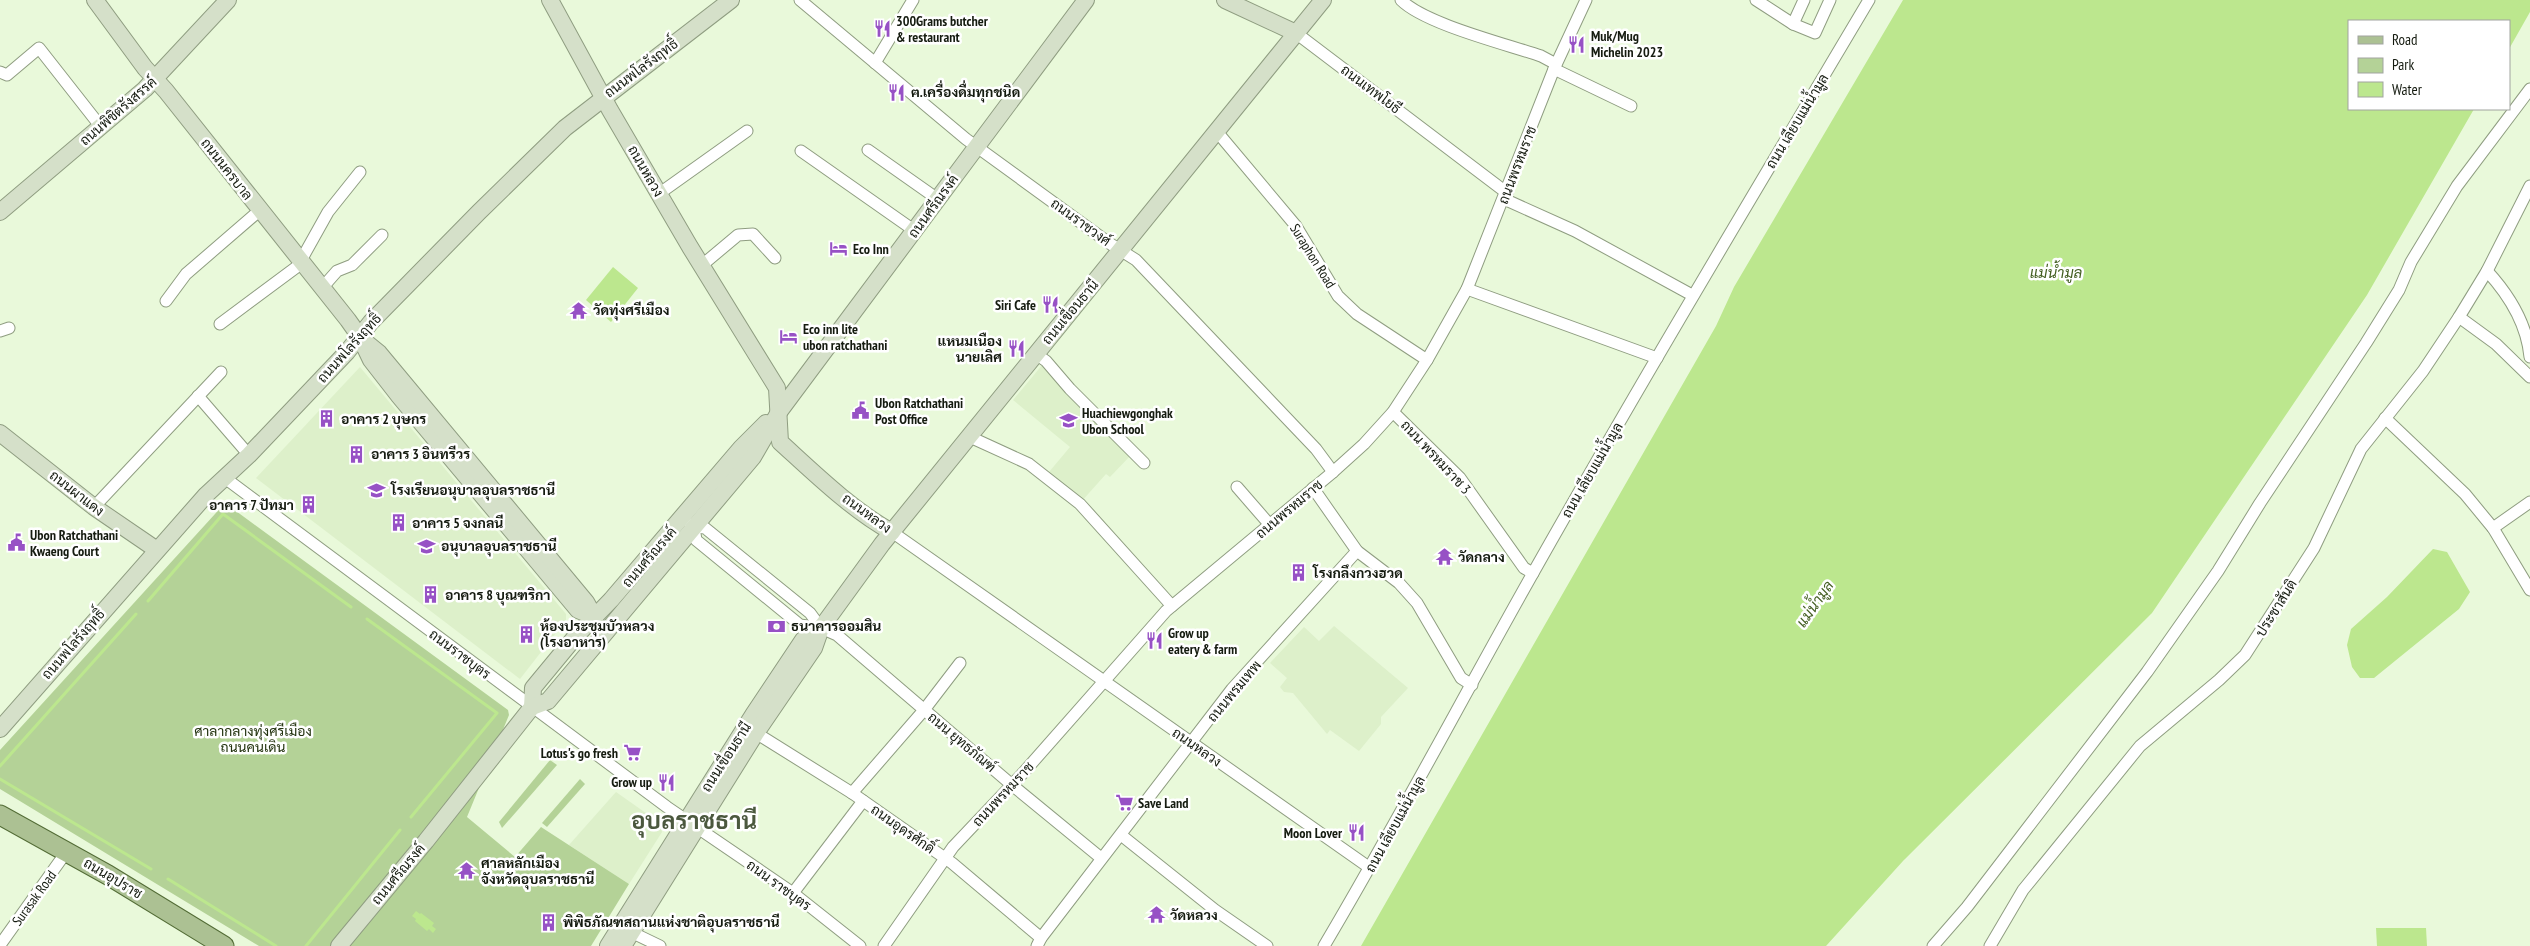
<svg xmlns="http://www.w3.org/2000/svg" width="2530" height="946" font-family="'PT Sans Narrow',Sarabun,sans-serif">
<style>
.built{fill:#ddf0ca}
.green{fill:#b4d297}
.water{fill:#bce78e}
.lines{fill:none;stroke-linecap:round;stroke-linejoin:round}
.stream{stroke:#bce78e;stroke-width:3}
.street-casing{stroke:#8f9d81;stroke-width:13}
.secondary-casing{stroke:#8f9d81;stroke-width:18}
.primary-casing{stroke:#536c36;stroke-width:21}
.street{stroke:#fff;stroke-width:11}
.secondary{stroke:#d5e0c9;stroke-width:16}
.primary{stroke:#acc193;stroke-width:19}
.labels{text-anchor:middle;stroke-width:5;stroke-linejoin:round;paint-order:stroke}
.poi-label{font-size:14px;font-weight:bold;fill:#151b10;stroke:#fff;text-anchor:start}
.street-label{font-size:14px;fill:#151b10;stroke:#fff}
.park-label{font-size:14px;fill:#22320e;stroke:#fff}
.water-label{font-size:15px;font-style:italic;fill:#435e21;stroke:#fff}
.town-label{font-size:24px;font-weight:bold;fill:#4b583e;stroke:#fff}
</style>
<rect width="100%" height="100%" fill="#e9f9da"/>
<g class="built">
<path d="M1043,364L1132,454L1110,477L1106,474L1081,502L1049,472L1070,447L1013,400Z"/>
<path d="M360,367L566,614V620L520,679L256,478Z"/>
<path d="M1334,626L1408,688L1381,717V724L1359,751L1330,730L1327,734L1293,693L1284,692L1280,687L1287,678L1270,663L1304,627L1319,641Z"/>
<path d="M616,792L660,823L662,832L629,884L569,845Z"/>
</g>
<g class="green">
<path d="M225,503L508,710L509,715L467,817L515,857L541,827L629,884L591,946H259L0,789V750Z"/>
<path d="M550,760L557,765L502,828L499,822Z"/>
<path d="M580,779L585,784L547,827L542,823Z"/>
</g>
<g class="water">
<path d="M1903,0H2530V12L2509,49V21H2349V109H2474L2367,295L2152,613L1903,861L1826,946H1361L1716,326L1734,287Z"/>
<path d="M613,267L638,288L611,322L586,300Z"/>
<path d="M2433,549L2447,552L2470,592L2459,609L2374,678H2360L2352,667L2347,645L2351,629L2387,597Z"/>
<path d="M416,911L420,914L421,913L434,923L432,926L436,929L433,933L429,929L427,931L415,921L416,919L412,916Z"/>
<path d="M2376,928H2426L2427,946H2377Z"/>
</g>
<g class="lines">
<g class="stream">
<path d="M148,601L223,514L351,607"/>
<path d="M367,619L497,713L411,817"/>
<path d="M0,766L136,614"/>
<path d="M0,779L151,869"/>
<path d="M168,879L276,946"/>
<path d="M306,946L400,830"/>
</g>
<defs>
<g id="street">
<path d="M800,0L966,139L1109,243L1136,260L1316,449L1333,472"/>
<path d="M1401,0C1425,24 1506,44 1541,56L1556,64"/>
<path d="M1756,0L1793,24L1815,33L1830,0"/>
<path d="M1793,24L1804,0"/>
<path d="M1296,33L1507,193"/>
<path d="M875,63L913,0"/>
<path d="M1554,69L1631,106"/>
<path d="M0,72L7,75L39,48L101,127"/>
<path d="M1218,133L1296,226L1338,296L1357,314L1427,360"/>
<path d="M868,150L939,200"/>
<path d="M801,151L915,231"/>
<path d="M660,193L747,131"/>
<path d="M1504,199L1575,231L1692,295"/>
<path d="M299,259L304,255L328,212L360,172"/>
<path d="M701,266L738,235L753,234L775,258"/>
<path d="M2487,271C2509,295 2527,324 2530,357"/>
<path d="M322,288L337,271L352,265L382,235"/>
<path d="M1467,289L1657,358"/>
<path d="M166,301L186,274L259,211"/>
<path d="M2459,317L2496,344L2530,377"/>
<path d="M220,324L302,263"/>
<path d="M0,331L9,328"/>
<path d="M1036,354L1046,361L1070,389L1144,463"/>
<path d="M198,396L249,455"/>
<path d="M1393,412L1460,478L1524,568L1533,573"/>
<path d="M2385,418L2465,494L2493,528L2530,590"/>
<path d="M970,437L1029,464L1080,504L1172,606"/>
<path d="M225,478L667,807L793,893L860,946"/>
<path d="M1237,487L1270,525"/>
<path d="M94,507L221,372"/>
<path d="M690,524L694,527L705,528L810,613L821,628"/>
<path d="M694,527L696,540L800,625L821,628L837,635L1012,785L1101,858"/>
<path d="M2493,528L2530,502"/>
<path d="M892,532L1370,868"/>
<path d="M1357,551L1399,583L1417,603L1461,678L1472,685"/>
<path d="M756,733L852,793L952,863L1041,938"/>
<path d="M852,793L924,710L960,663"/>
<path d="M1121,835L1215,910L1267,946"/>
<path d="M793,893L863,801"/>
<path d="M631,932L660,946"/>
<path d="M0,945L67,851"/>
<path d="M884,946L953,847L1024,772L1166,611L1333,472L1364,444L1393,412L1427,360L1467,289L1554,69L1586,0"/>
<path d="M1037,946L1041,938L1232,689L1357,551L1313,488"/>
<path d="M1324,946C1397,823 1463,697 1533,573C1642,380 1756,190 1869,0"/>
<path d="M1933,946L1967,907L2147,672L2218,571L2260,503L2366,343L2399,290L2411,262L2457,186L2530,89"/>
<path d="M1990,946L2023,890L2140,746L2219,680L2245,655L2314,548L2361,449L2423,371L2459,317L2487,271L2530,186"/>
</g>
<g id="secondary">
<path d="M95,0L145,68L166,91L348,320L360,337L371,360L399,396L578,610L595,617"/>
<path d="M550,0L610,110L690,247L777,388L780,442C813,472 853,511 892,532"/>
<path d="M1225,0L1296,33"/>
<path d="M0,212L145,89L228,0"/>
<path d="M363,340L379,353L586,602L595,618"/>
<path d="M0,433L94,507L157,550"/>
<path d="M532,707L533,688L576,636L611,600L741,448L766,423"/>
<path d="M0,729L206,495L249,455L347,352L371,322L479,212L565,128L731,0"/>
<path d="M339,946L426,841L532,707L548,701L753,457L779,412L1086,0"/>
<path d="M608,946L753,715L803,640L821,628"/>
<path d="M623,946L756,733L814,648L821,628L882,544L1323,0"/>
</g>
<path id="primary" d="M0,815L108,875L224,946"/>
</defs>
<use href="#street" class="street-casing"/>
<use href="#secondary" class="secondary-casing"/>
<use href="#primary" class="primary-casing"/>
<use href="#street" class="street"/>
<use href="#secondary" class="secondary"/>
<use href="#primary" class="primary"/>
</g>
<defs>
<symbol id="restaurant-bare" viewBox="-9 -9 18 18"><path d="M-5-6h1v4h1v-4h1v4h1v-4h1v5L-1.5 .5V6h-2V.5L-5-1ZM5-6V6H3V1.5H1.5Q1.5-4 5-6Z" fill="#9751c5" stroke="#fff" stroke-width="2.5" paint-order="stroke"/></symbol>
<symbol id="hotel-bare" viewBox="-9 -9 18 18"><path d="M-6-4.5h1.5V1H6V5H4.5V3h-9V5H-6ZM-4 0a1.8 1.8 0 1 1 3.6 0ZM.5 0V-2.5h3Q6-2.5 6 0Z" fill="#9751c5" stroke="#fff" stroke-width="2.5" paint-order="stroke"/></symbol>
<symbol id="temple-bare" viewBox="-9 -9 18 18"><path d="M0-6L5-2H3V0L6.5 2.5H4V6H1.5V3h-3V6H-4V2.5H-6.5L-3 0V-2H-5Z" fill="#9751c5" stroke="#fff" stroke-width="2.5" paint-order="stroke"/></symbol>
<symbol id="civic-bare" viewBox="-9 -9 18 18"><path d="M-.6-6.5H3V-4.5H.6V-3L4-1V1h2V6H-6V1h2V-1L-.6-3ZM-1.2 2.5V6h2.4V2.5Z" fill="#9751c5" stroke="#fff" stroke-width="2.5" paint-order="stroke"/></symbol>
<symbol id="building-bare" viewBox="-9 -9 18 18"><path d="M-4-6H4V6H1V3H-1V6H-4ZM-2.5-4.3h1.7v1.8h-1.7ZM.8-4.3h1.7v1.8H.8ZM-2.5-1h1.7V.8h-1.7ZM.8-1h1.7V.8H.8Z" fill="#9751c5" stroke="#fff" stroke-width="2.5" paint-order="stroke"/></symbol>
<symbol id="school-bare" viewBox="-9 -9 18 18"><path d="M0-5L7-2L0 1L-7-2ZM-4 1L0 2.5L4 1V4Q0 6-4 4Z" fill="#9751c5" stroke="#fff" stroke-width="2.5" paint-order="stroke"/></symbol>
<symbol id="bank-bare" viewBox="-9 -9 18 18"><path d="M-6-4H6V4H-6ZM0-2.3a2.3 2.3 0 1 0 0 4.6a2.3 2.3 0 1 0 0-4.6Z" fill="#9751c5" stroke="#fff" stroke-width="2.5" paint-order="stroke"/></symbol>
<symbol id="supermarket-bare" viewBox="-9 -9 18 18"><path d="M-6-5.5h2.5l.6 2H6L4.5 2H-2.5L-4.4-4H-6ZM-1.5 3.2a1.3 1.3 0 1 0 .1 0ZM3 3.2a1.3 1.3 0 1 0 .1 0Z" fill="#9751c5" stroke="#fff" stroke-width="2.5" paint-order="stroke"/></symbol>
</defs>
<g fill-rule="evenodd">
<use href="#restaurant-bare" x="870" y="16" width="25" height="25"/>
<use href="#restaurant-bare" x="1564" y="32" width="25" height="25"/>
<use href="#restaurant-bare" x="884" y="80" width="25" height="25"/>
<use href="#hotel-bare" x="826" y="236" width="25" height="25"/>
<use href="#restaurant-bare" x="1038" y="292" width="25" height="25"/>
<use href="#temple-bare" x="566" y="298" width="25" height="25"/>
<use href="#hotel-bare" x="776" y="324" width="25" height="25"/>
<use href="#restaurant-bare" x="1004" y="336" width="25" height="25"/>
<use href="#civic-bare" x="848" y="398" width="25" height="25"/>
<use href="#building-bare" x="314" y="406" width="25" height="25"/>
<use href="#school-bare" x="1056" y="408" width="25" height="25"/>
<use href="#building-bare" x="344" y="442" width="25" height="25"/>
<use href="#school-bare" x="364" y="478" width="25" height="25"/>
<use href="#building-bare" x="296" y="492" width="25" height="25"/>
<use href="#building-bare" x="386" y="510" width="25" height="25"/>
<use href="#civic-bare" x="4" y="530" width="25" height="25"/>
<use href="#school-bare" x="414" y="534" width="25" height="25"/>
<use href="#temple-bare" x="1432" y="544" width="25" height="25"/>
<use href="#building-bare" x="1286" y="560" width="25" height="25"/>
<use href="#building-bare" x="418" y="582" width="25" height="25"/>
<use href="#bank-bare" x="764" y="614" width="25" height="25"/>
<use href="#building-bare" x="514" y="622" width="25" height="25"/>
<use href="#restaurant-bare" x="1142" y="628" width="25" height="25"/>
<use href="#supermarket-bare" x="620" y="740" width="25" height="25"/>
<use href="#restaurant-bare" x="654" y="770" width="25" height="25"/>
<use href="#supermarket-bare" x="1112" y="790" width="25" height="25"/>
<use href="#restaurant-bare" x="1344" y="820" width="25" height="25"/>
<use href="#temple-bare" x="454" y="858" width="25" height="25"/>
<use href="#temple-bare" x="1144" y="902" width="25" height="25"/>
<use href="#building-bare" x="536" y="910" width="25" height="25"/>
</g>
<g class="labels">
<g class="poi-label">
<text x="896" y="26">300Grams butcher<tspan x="896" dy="16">&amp; restaurant</tspan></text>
<text x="1591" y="41">Muk/Mug<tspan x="1591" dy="16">Michelin 2023</tspan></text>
<text x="911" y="97">ฅ.เครื่องดื่มทุกชนิด</text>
<text x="853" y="254">Eco Inn</text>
<text x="1036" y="310" text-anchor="end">Siri Cafe</text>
<text x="593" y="315">วัดทุ่งศรีเมือง</text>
<text x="803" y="334">Eco inn lite<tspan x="803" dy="16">ubon ratchathani</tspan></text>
<text x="1002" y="346" text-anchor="end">แหนมเนือง<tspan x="1002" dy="16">นายเลิศ</tspan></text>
<text x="875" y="408">Ubon Ratchathani<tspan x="875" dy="16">Post Office</tspan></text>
<text x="1082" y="418">Huachiewgonghak<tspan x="1082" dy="16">Ubon School</tspan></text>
<text x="341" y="424">อาคาร 2 บุษกร</text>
<text x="371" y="459">อาคาร 3 อินทรีวร</text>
<text x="391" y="495">โรงเรียนอนุบาลอุบลราชธานี</text>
<text x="294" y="510" text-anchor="end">อาคาร 7 ปัทมา</text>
<text x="412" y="528">อาคาร 5 จงกลนี</text>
<text x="30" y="540">Ubon Ratchathani<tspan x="30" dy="16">Kwaeng Court</tspan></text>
<text x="441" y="551">อนุบาลอุบลราชธานี</text>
<text x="1458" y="562">วัดกลาง</text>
<text x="1313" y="578">โรงกลึงกวงฮวด</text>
<text x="445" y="600">อาคาร 8 บุณฑริกา</text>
<text x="540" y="631">ห้องประชุมบัวหลวง<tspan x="540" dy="16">(โรงอาหาร)</tspan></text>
<text x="791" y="631">ธนาคารออมสิน</text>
<text x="1168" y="638">Grow up<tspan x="1168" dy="16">eatery &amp; farm</tspan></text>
<text x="618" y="758" text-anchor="end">Lotus's go fresh</text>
<text x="652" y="787" text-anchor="end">Grow up</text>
<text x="1138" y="808">Save Land</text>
<text x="1342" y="838" text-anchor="end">Moon Lover</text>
<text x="481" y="868">ศาลหลักเมือง<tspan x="481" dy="16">จังหวัดอุบลราชธานี</tspan></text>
<text x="1170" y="920">วัดหลวง</text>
<text x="563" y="927">พิพิธภัณฑสถานแห่งชาติอุบลราชธานี</text>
</g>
<g class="street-label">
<text transform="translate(641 68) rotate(-37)" y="5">ถนนพโลรังฤทธิ์</text>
<text transform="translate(1371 89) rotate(37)" y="5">ถนนเทพโยธี</text>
<text transform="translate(118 111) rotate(-41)" y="5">ถนนพิชิตรังสรรค์</text>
<text transform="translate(1797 121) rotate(-59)" y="5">ถนน เลียบแม่น้ำมูล</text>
<text transform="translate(1517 165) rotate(-69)" y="5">ถนนพรหมราช</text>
<text transform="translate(227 169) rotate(52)" y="5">ถนนนครบาล</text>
<text transform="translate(646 171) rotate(60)" y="5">ถนนหลวง</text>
<text transform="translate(933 206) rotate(-54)" y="5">ถนนศรีณรงค์</text>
<text transform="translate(1081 222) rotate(36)" y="5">ถนนราชวงศ์</text>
<text transform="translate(1313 256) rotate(58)" y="5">Suraphon Road</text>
<text transform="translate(1070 312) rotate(-50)" y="5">ถนนเขื่อนธานี</text>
<text transform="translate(349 348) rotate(-48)" y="5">ถนนพโลรังฤทธิ์</text>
<text transform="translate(1436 457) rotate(47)" y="5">ถนน พรหมราช 3</text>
<text transform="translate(1592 470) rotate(-60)" y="5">ถนน เลียบแม่น้ำมูล</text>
<text transform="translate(77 493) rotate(38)" y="5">ถนนผาแดง</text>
<text transform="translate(1289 509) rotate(-40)" y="5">ถนนพรหมราช</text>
<text transform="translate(867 513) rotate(36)" y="5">ถนนหลวง</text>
<text transform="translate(649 557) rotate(-49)" y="5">ถนนศรีณรงค์</text>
<text transform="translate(2276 608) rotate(-58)" y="5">ประชาสันติ</text>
<text transform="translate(73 644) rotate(-49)" y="5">ถนนพโลรังฤทธิ์</text>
<text transform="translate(460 654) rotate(37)" y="5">ถนนราชบุตร</text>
<text transform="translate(1234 691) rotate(-50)" y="5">ถนนพรมเทพ</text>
<text transform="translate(962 742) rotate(40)" y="5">ถนน ยุทธภัณฑ์</text>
<text transform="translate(1197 747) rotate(35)" y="5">ถนนหลวง</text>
<text transform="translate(726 757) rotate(-57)" y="5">ถนนเขื่อนธานี</text>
<text transform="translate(1003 794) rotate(-47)" y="5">ถนนพรหมราช</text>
<text transform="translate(1395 824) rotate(-61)" y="5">ถนน เลียบแม่น้ำมูล</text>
<text transform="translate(903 829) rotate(35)" y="5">ถนนอุดรศักดิ์</text>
<text transform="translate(398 874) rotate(-50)" y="5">ถนนศรีณรงค์</text>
<text transform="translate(113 878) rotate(31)" y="5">ถนนอุปราช</text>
<text transform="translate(779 885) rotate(36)" y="5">ถนน ราชบุตร</text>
<text transform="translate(34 898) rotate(-54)" y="5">Surasak Road</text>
</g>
<g class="park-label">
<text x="253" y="736">ศาลากลางทุ่งศรีเมือง<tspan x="253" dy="16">ถนนคนเดิน</tspan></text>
</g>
<g class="water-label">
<text x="2056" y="278">แม่น้ำมูล</text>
<text transform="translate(1815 604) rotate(-55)" y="5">แม่น้ำมูล</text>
</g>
<g class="town-label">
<text x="694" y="829">อุบลราชธานี</text>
</g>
</g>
<rect x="2348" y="20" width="162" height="90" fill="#ffffff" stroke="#a1a49f"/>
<rect x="2358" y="36" width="25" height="8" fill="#acc193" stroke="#a1a49f"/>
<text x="2392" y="45" font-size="15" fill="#151b10">Road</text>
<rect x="2358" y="58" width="25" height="15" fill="#b4d297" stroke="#a1a49f"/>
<text x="2392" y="70" font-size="15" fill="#151b10">Park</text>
<rect x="2358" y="82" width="25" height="15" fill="#bce78e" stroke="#a1a49f"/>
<text x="2392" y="95" font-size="15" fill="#151b10">Water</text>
</svg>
